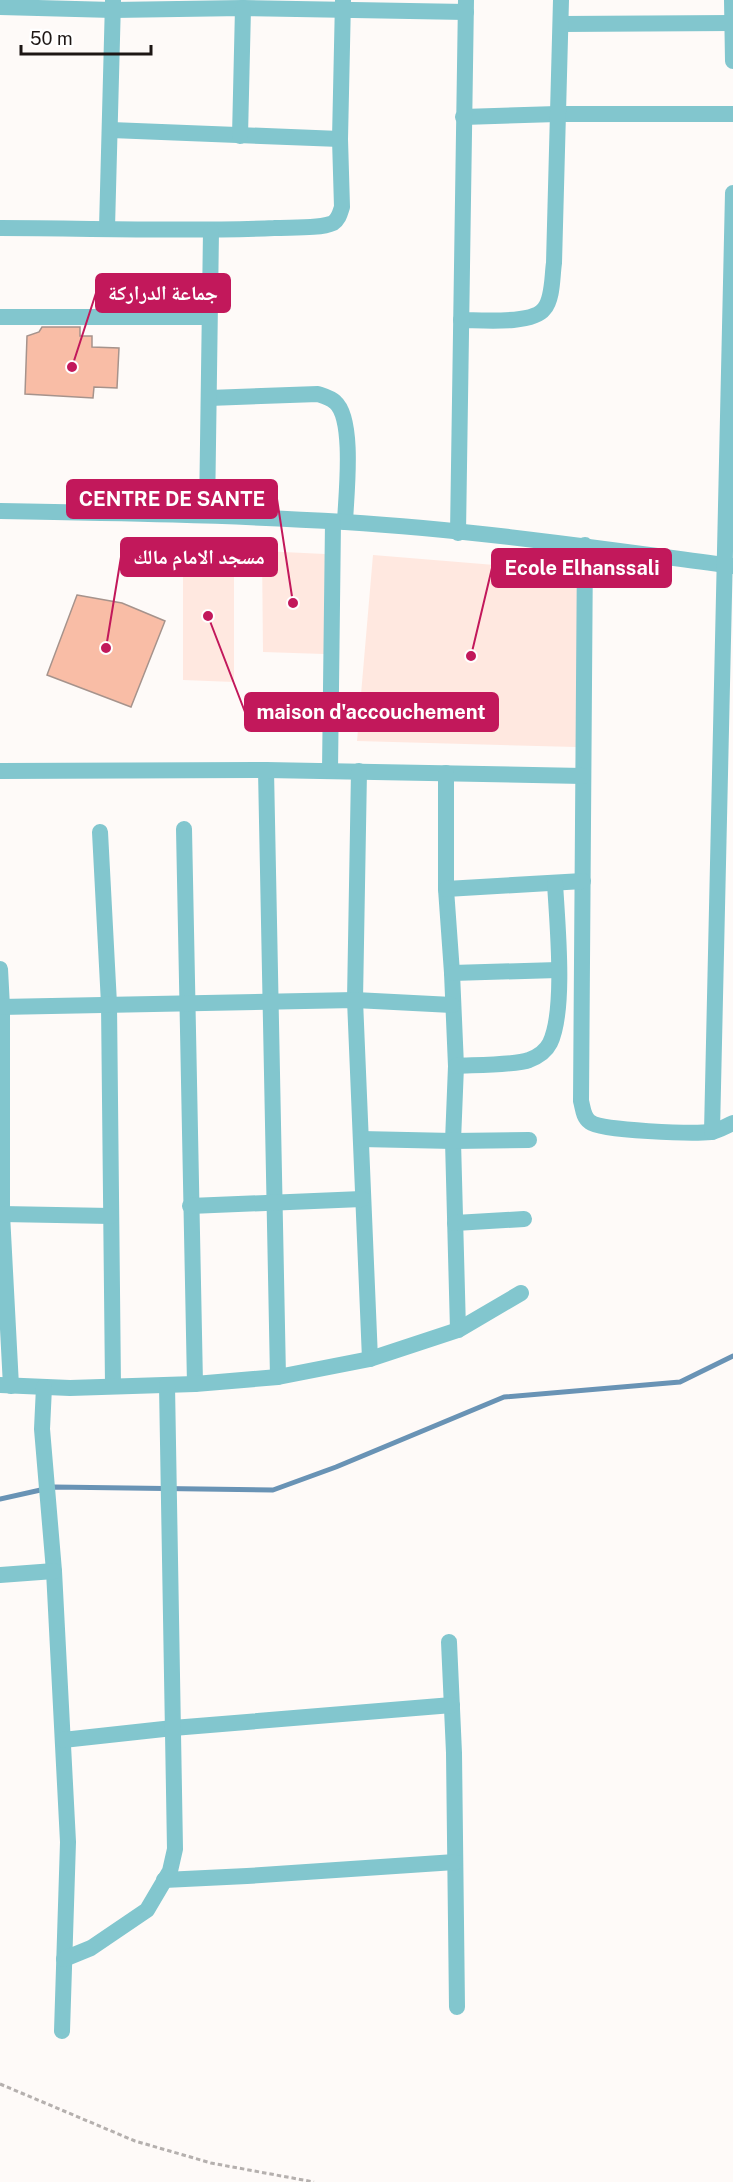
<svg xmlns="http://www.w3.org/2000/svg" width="733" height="2182" font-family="'Public Sans','Noto Naskh Arabic',sans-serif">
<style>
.built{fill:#ffe8e0}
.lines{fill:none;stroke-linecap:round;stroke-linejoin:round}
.stream{stroke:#6993b5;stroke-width:5}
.building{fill:#f9bda6;stroke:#a6938c;stroke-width:1.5}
.path{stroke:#b5b0ae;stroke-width:3;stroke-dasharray:4.5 3;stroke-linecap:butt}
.street{stroke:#82c6ce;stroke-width:16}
.leader{fill:none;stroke:#c2185b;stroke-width:2}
.callout-dot{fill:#c2185b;stroke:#fff;stroke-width:2}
.callout{fill:#c2185b;stroke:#c2185b;stroke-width:2}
.callout-label{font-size:20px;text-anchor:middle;font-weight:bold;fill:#fff}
</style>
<rect width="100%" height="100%" fill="#fefaf8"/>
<g class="built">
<path d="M183,549L234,551V682L183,680Z"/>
<path d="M262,551L325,554L324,654L263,652Z"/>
<path d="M373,555L579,572L576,747L357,741Z"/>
</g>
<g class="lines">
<path class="stream" d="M0,1499L54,1487L273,1490L336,1467L504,1397L680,1382L733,1356"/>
</g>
<g class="building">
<path d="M42,327H80V336H92V347L119,348L117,388L94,387L93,398L25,394L27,336L39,332Z"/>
<path d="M77,595L122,603L165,621L131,707L47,675Z"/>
</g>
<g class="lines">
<path class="path" d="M0,2084L135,2141L211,2163L314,2182"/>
<g class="street">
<path d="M732,0L733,61"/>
<path d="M0,7L113,10L243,8L466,12"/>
<path d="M561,24L732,23"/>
<path d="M463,117L557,114H733"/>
<path d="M111,130L340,139"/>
<path d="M240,136L243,8"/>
<path d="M0,228C91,228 183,232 274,228C289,227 320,229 333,223C339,219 340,213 342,207L340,139L343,0"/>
<path d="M107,228L113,1"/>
<path d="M0,317H209"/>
<path d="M461,320C480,320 532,325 544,309C553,299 552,276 554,263L561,0"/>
<path d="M209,398L318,394C324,396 331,398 335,402C355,419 346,496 345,522"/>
<path d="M0,511C115,513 230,515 345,522C475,530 604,549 733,566"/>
<path d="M207,515L211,231"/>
<path d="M458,533L466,0"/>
<path d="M585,545L581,1101C583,1108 583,1117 590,1122C602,1131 693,1134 711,1132C718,1131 726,1126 733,1123"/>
<path d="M266,770L278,1377"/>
<path d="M0,771L266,770L583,776"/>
<path d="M330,771L333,522"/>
<path d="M359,771L355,1000L370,1359"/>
<path d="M446,773V889L452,973L456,1066L453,1141L458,1330"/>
<path d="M184,829L195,1384"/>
<path d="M100,832L109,1004L113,1386"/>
<path d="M446,889L583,881"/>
<path d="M0,969L2,1007V1214L11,1386"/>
<path d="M452,973L558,970"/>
<path d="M0,1007L355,1000L452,1005"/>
<path d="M456,1066C472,1065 517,1065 529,1060C537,1057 546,1051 550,1043C566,1010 557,921 555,883"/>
<path d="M712,1132L733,193"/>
<path d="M361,1139L453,1141L529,1140"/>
<path d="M190,1206L362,1199"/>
<path d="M2,1214L111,1216"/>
<path d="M455,1223L524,1219"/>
<path d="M0,1385L70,1388L195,1384L278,1377L370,1359L458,1330L521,1293"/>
<path d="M44,1387L42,1429L54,1571L68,1842L62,2031"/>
<path d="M0,1575L54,1571"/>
<path d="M449,1642L454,1753L457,2007"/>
<path d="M63,1740L173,1728L452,1705"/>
<path d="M164,1880L247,1876L455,1862"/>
<path d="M64,1959L91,1948L147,1910L170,1871L175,1849L167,1385"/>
</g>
</g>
<path class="leader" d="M72 367L96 293M293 603L277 499M106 648L121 557M471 656L492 568M208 616L245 712"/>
<g class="callout-dot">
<circle cx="72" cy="367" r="6"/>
<circle cx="293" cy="603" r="6"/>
<circle cx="106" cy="648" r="6"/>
<circle cx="471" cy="656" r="6"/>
<circle cx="208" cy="616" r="6"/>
</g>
<g class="callout">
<rect x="96" y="274" width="134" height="38" rx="6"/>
<rect x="67" y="480" width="210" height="38" rx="6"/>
<rect x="121" y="538" width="156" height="38" rx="6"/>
<rect x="492" y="549" width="179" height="38" rx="6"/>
<rect x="245" y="693" width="253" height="38" rx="6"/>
</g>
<g class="callout-label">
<text x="163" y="300">جماعة الدراركة</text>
<text x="172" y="506">CENTRE DE SANTE</text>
<text x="199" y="564">مسجد الامام مالك</text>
<text x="582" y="575">Ecole Elhanssali</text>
<text x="371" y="719">maison d'accouchement</text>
</g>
<path d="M21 45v9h130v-9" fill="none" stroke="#1d1614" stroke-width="3"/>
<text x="30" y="45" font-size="18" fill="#1d1614" stroke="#ffffff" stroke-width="4.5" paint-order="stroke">50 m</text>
</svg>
